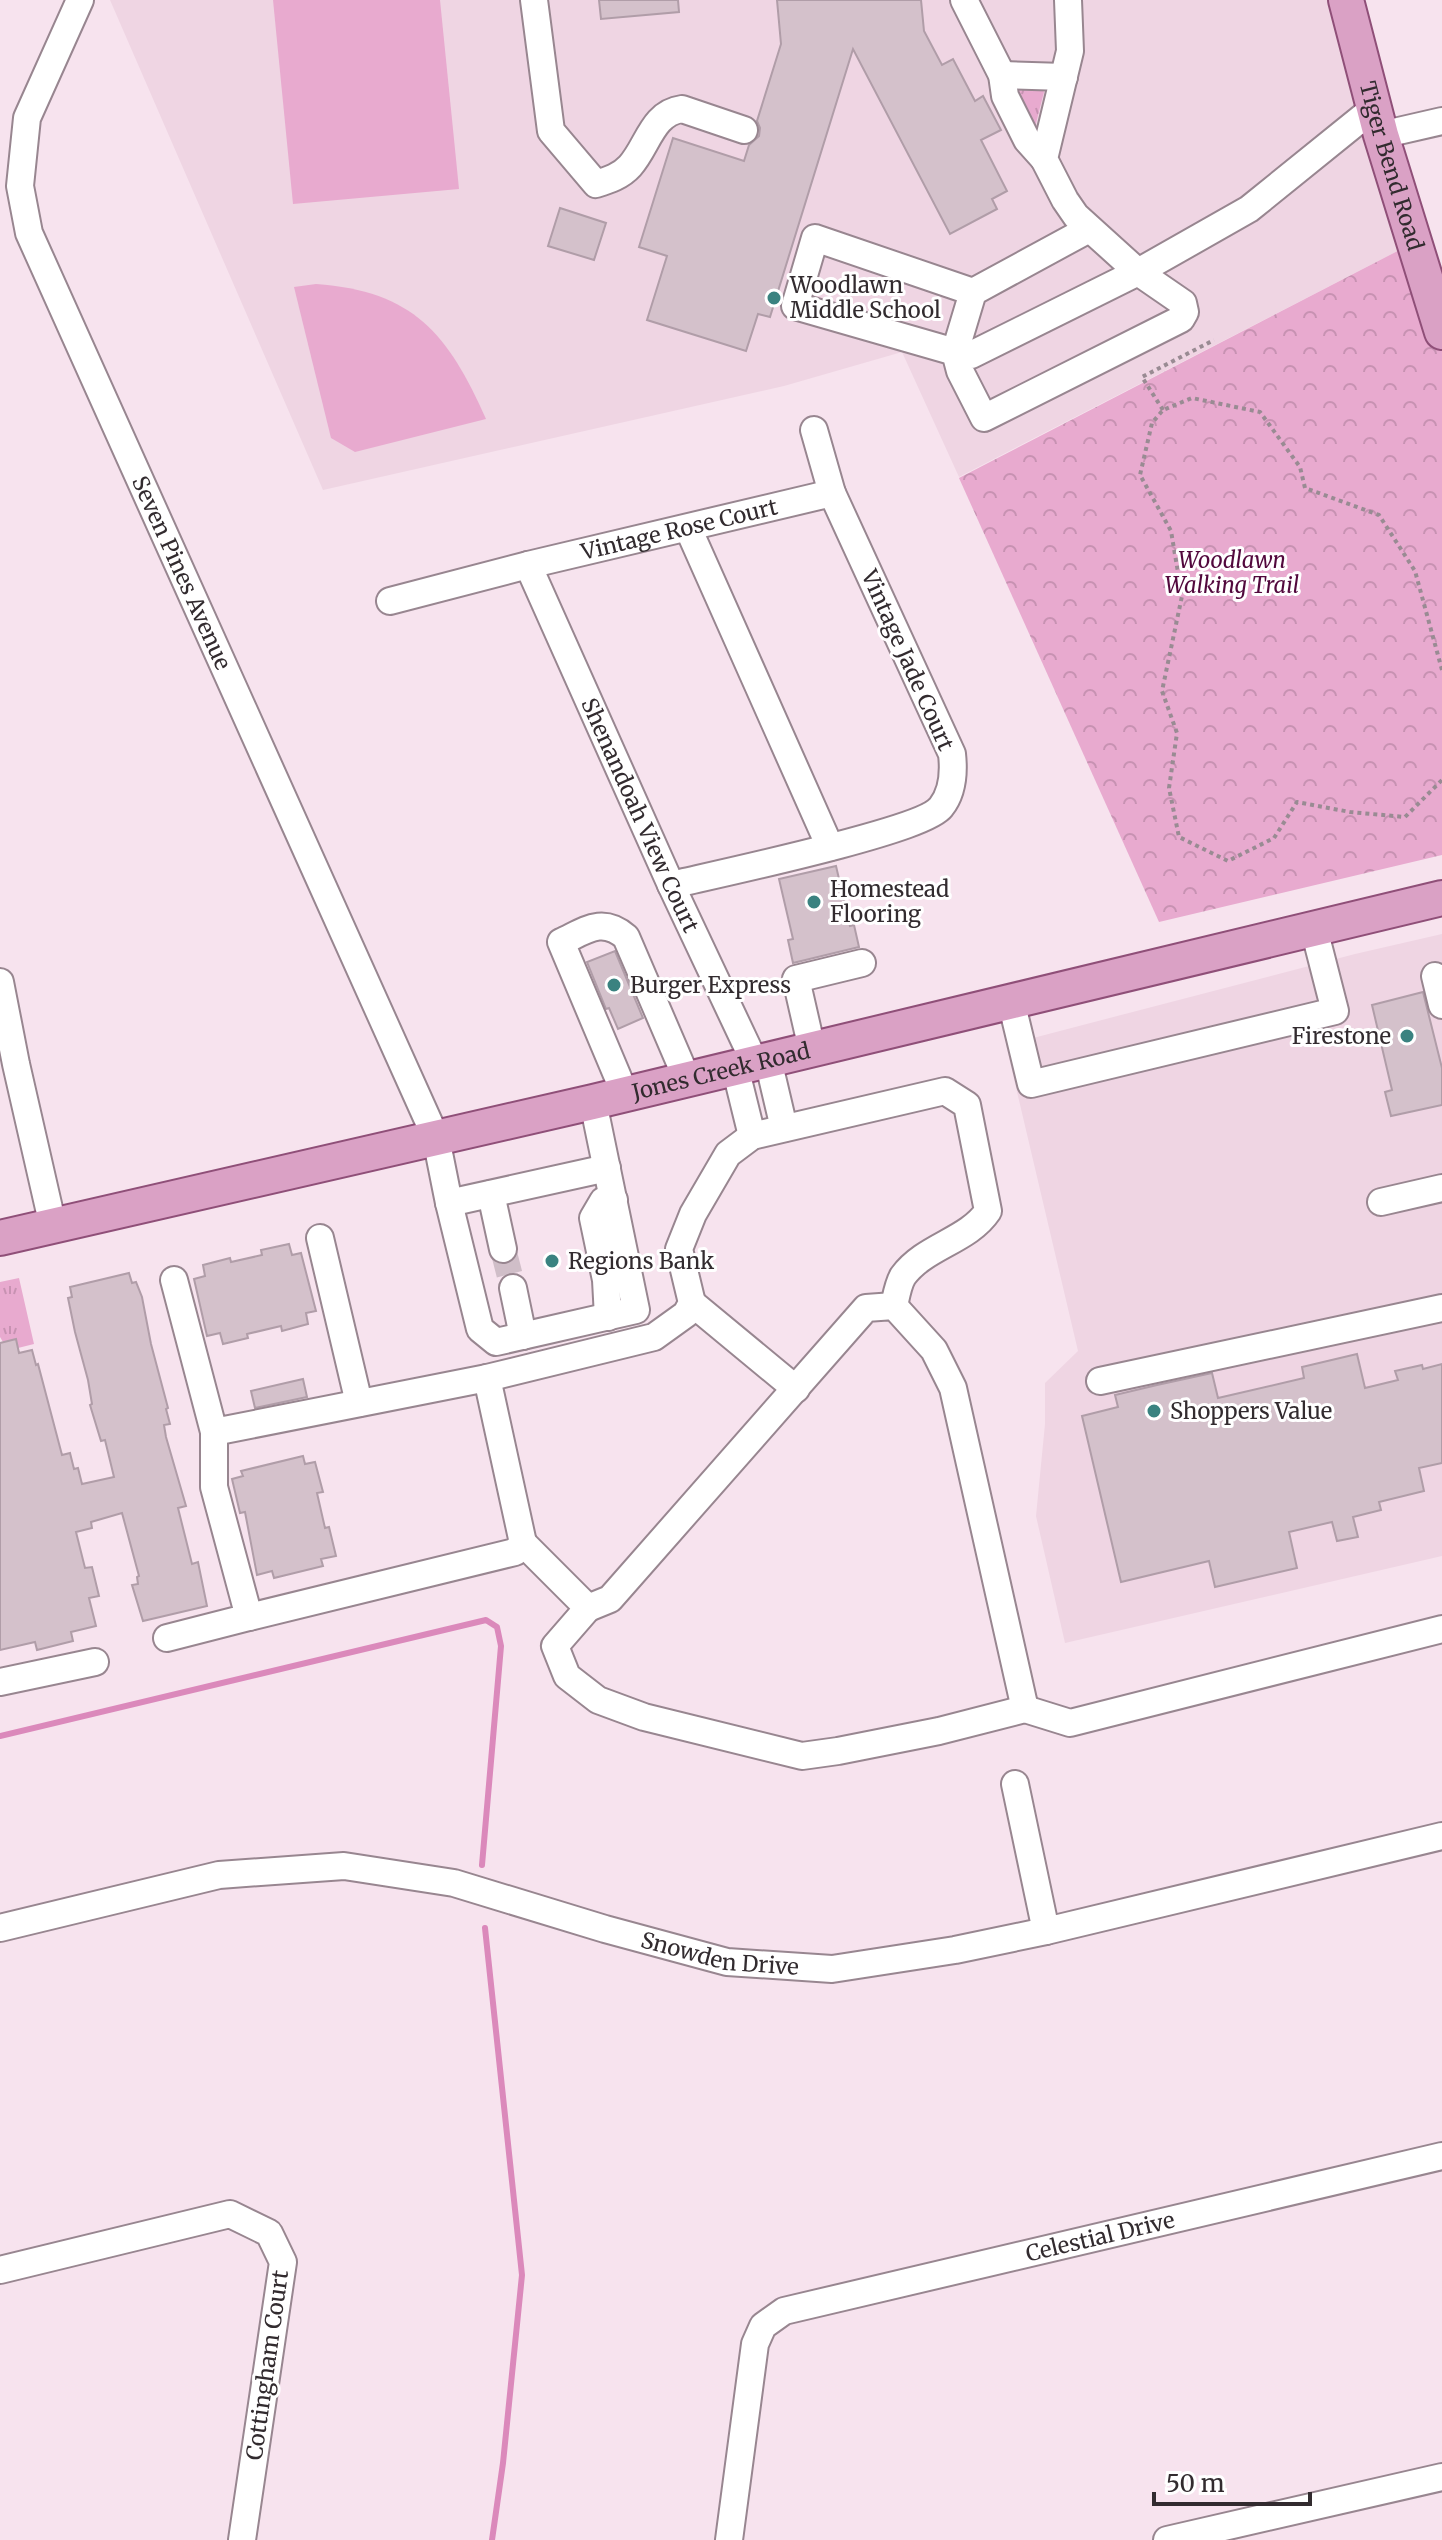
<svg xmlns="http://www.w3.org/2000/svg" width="1442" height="2540" font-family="Merriweather,serif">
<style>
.built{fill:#efd5e3}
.grass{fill:url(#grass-tufts)}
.park{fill:url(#park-crowns)}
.garden{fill:#e8aacf}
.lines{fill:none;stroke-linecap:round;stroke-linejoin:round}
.stream{stroke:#db89bb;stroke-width:6}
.building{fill:#d4c1cb;stroke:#b09da8;stroke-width:2}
.minor-tunnel{stroke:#d0bec8;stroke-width:26;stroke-dasharray:26 13;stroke-linecap:butt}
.minor-casing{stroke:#988690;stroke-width:30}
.major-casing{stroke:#8f4f78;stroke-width:38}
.path{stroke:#998b93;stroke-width:4;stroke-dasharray:4 4;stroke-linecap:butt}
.minor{stroke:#fff;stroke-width:26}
.major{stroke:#daa1c5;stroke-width:34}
.poi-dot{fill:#3a8280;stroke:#fff;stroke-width:3}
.labels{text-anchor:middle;stroke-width:6;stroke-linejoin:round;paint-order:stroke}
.street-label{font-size:22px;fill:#322b2f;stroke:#fff}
.poi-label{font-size:22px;fill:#322b2f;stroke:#fff;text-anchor:start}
.park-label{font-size:22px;font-style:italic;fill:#52083d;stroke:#fff}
</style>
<defs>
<pattern id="grass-tufts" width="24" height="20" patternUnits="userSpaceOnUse" patternTransform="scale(2)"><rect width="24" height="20" fill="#e8aacf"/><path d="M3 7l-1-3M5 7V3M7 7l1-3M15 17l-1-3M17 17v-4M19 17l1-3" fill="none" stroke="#c792b2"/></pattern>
<pattern id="park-crowns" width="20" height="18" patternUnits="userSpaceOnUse" patternTransform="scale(2)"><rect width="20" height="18" fill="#e8aacf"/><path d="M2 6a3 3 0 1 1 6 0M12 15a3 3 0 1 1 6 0" fill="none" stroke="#c792b2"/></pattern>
</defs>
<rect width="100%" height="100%" fill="#f7e3ee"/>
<g class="built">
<path d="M110,0H1346L1413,243L959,477L902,352L784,386L323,490Z"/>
<path d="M1442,934V1556L1065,1643L1036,1516L1045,1424V1383L1078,1351L1006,1045L1355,954Z"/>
</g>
<g class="grass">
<path d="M1014,87H1041L1044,92L1035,127Z"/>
<path d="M19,1278L34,1344L18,1348L15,1339L3,1342L0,1337V1282Z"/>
</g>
<path class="park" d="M1413,243L1442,349V855L1159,922L959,478Z"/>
<g class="garden">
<path d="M273,0H440L459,189L293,204Z"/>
<path d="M316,284C414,291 448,334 486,419L355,452L331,438L294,287Z"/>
</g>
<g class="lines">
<g class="stream">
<path d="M0,1736L486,1620L497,1627L501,1646L482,1865"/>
<path d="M485,1928L522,2275L503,2463L492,2540"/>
</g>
</g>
<g class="building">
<path d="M599,0H678L679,12L601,19Z"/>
<path d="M777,0H921L924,31L942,65L953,59L975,101L983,96L1001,130L981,140L1007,191L992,199L997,209L950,234L853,49L770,317L758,314L746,351L647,320L667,256L639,247L673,138L744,161L749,145L759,136L760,128L757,121L781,44Z"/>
<path d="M560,208L606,223L594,260L548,246Z"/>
<path d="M836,866L850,926L854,925L859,947L793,963L788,940L793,939L779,879Z"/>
<path d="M615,951L643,1018L618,1029L609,1008L606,1009L587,962Z"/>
<path d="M1423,992L1442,1068V1105L1391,1116L1385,1092L1392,1090L1372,1005Z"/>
<path d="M289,1244L292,1255L301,1253L316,1311L306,1313L308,1324L282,1331L281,1326L247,1334L248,1338L223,1344L220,1333L207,1336L194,1279L205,1276L203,1265L230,1258L231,1262L262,1255L261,1250Z"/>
<path d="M129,1273L132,1283L136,1282L142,1297L151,1344L168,1408L166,1409L170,1424L164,1425L166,1437L186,1506L178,1508L192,1564L198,1562L207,1606L143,1621L132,1585L138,1584L137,1577L139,1576L122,1513L91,1522L92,1528L76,1532L85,1568L92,1567L99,1596L89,1598L96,1626L71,1632L73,1641L37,1650L35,1642L0,1650V1343L16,1339L19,1353L32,1350L36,1365L38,1364L62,1455L70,1453L74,1469L78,1468L82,1484L114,1477L105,1440L101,1441L90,1405L92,1404L88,1380L75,1332L68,1298L72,1297L70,1287Z"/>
<path d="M1357,1354L1365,1388L1398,1380L1395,1371L1422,1365L1423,1369L1442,1364V1463L1419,1468L1424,1491L1379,1502L1381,1510L1353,1517L1358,1537L1337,1541L1332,1522L1289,1532L1297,1568L1215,1587L1209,1561L1121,1582L1082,1416L1118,1407L1115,1395L1157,1385L1212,1373L1218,1398L1304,1378L1302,1367Z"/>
<path d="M303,1379L307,1397L255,1408L251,1391Z"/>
<path d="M303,1456L305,1464L315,1462L323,1492L317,1493L325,1528L329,1527L336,1556L321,1559L323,1566L274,1578L272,1571L257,1575L245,1512L240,1513L232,1479L243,1476L241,1471Z"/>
</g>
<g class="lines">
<path class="minor-tunnel" d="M503,1249L513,1288"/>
<defs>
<g id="minor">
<path id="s1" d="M80,0L27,118L20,186L29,233L436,1138L449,1203L480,1329L496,1342L636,1310L593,1102"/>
<path d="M534,0L551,131L596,184C609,180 621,176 630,166C648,146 652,113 682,109L744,130"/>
<path d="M964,0L1002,75L1005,96L1027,140L1044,159"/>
<path d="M1068,0L1070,51L1044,159L1065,200L1076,216L1138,272L1249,209L1374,108"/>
<path d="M1002,75L1064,77"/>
<path d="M1381,135L1442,121"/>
<path d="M973,292L955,352L960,371L984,418L1181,319L1185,312L1183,303L1138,272L971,355L955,352L795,306L815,238L973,292L1089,229"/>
<path d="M688,528L830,847"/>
<path id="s2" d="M528,565L671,885L755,1063"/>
<path id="s3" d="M390,601L528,565L832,493"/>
<path d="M671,885C713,875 923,831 941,807C953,792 954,772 952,754L832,493L814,430"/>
<path d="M1435,976L1442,1005"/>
<path d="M0,982L16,1064L53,1226"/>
<path d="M1011,1001L1031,1084L1335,1011L1314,929"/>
<path d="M812,1049L796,979L862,963"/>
<path d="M768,1060L784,1128"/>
<path d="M735,1067L752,1136"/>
<path d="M625,1094L561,942C585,931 602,916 626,937L687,1079"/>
<path d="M491,1194L503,1249"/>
<path d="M1381,1202L1442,1188"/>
<path d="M449,1203L607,1168"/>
<path d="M320,1238L359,1403"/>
<path d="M174,1280L214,1432"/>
<path d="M513,1288L523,1336"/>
<path d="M692,1303L796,1389"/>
<path d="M608,1317L606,1280L593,1218L603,1201L614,1200"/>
<path d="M1100,1381L1442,1308"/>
<path d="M523,1543L588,1608L555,1646L567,1676L598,1700L644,1717L802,1756L838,1751L939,1731L1025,1709L1070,1723L1442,1629"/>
<path d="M588,1608L610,1599L866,1308L894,1306L934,1350L953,1388L1025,1709"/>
<path d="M249,1617L515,1552L523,1543L487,1378"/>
<path d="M167,1638L249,1617L214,1487V1432L487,1378L654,1337L686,1314L692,1303L679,1249L693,1214L728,1154L752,1136L945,1091L967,1105L988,1211C968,1241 925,1246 903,1276C898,1284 896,1297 894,1306"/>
<path d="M0,1682L95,1662"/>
<path d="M1015,1784L1046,1931"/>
<path id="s4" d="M0,1928L219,1875L344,1866L454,1883L605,1929L727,1962L832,1969L955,1950L1046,1931L1442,1836"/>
<path d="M0,2270L230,2214L269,2233L283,2262L242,2540"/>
<path id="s5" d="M729,2540L755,2344L763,2326L784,2311L1442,2156"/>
<path d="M1167,2540L1442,2477"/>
</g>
<g id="major">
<path id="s6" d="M1346,0L1381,135L1442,332"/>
<path id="s7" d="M0,1238L593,1102L1442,898"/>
</g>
</defs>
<use href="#minor" class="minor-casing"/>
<use href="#major" class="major-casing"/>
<g class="path">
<path d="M1163,410L1142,377L1214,340"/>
<path d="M1442,670L1415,571L1379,515L1305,488L1300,467L1260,412L1192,398L1163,410L1152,423L1140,475L1171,531L1182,596L1162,691L1177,733L1169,788L1179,837L1228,861L1274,838L1297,802L1350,812L1405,817L1442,780"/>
</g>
<use href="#minor" class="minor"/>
<use href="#major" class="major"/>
</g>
<g class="poi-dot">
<circle cx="774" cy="298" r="8"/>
<circle cx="814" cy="902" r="8"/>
<circle cx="614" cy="985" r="8"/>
<circle cx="1407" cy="1036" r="8"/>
<circle cx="552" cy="1261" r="8"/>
<circle cx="1154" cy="1411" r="8"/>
</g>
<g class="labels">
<g class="street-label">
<text dy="8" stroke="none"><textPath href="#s6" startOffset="172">Tiger Bend Road</textPath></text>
<text dy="8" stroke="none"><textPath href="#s3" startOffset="298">Vintage Rose Court</textPath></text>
<text dy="8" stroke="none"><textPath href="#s1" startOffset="618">Seven Pines Avenue</textPath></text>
<text transform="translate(908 660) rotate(66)" y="8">Vintage Jade Court</text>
<text dy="8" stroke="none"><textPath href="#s2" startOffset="274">Shenandoah View Court</textPath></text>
<text dy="8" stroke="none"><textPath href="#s7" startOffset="740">Jones Creek Road</textPath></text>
<text dy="8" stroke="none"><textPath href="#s4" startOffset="738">Snowden Drive</textPath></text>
<text dy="8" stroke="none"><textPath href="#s5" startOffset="568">Celestial Drive</textPath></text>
<text transform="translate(267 2365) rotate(-82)" y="8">Cottingham Court</text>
</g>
<g class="poi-label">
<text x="790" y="293">Woodlawn<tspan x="790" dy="25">Middle School</tspan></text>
<text x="830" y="897">Homestead<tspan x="830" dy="25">Flooring</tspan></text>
<text x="630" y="993">Burger Express</text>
<text x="1391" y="1044" text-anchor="end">Firestone</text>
<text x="568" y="1269">Regions Bank</text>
<text x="1170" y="1419">Shoppers Value</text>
</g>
<g class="park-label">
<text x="1232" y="568">Woodlawn<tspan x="1232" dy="25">Walking Trail</tspan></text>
</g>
</g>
<path d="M1154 2492v12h156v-12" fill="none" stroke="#322b2f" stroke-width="4"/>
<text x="1166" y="2492" font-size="24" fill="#322b2f" stroke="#ffffff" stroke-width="6" paint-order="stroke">50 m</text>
</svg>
